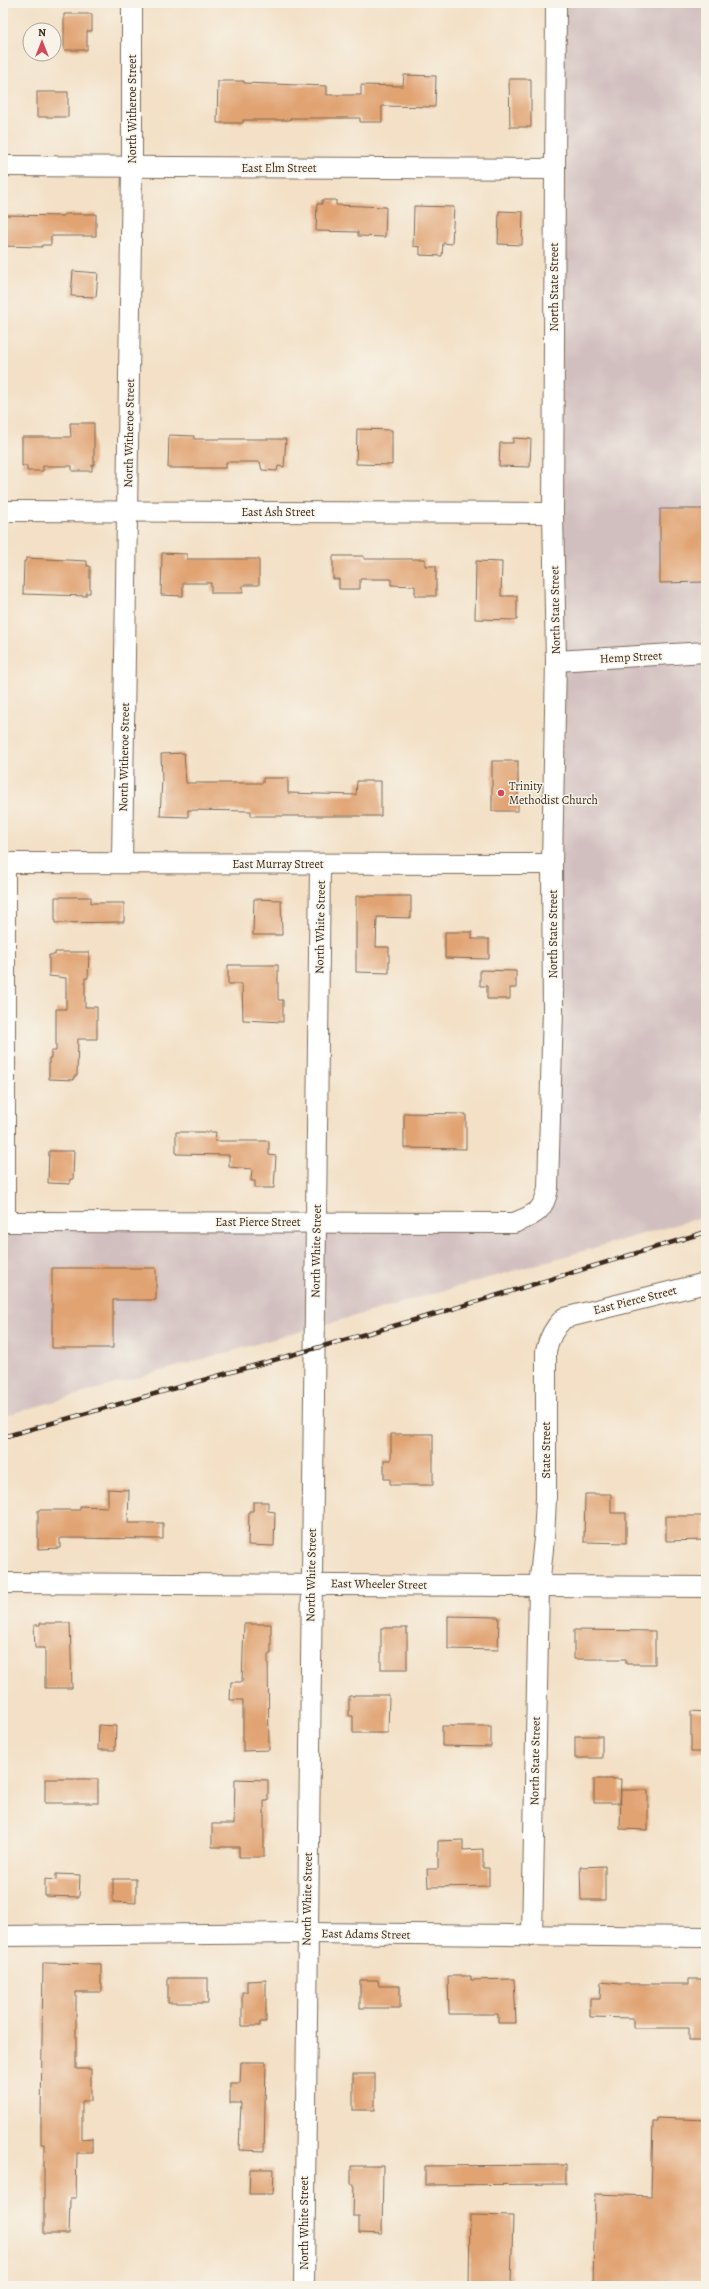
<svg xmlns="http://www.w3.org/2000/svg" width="709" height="2289" font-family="Alegreya,serif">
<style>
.industrial{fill:#d1bfbf}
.building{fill:#e1a372}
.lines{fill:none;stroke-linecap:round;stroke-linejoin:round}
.minor-casing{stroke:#7b6a59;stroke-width:22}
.minor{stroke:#fff;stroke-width:20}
.rail-casing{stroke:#3b2a1e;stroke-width:4.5}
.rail{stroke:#f7f3e8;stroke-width:3;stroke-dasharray:9;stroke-linecap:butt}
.poi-dot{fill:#d1495b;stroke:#f7f3e8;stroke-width:1.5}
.labels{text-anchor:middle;stroke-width:3;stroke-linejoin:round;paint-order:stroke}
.street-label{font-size:12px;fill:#3b2a1e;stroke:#f7f3e8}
.poi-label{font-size:12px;fill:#3b2a1e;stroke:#f7f3e8;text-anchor:start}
</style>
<rect width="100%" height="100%" fill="#f7f3e8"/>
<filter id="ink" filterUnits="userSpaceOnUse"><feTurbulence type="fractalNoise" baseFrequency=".025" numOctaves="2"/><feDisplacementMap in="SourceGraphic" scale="8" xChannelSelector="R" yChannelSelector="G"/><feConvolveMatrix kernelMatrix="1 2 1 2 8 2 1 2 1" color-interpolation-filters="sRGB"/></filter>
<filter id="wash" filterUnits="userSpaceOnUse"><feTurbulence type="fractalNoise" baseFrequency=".012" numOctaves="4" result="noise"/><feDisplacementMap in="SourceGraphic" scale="16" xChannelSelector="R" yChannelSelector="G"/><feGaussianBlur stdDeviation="0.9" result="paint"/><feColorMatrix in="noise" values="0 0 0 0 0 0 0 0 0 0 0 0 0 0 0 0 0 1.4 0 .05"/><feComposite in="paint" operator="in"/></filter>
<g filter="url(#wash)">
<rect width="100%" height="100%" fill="#f3e0c6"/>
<path class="industrial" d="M556,3H706V1216L3,1416V1222L514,1223L544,1205Z"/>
<g id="blocks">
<g class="building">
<path d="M64,14H92V31H87V50H64Z"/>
<path d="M404,75L436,76L435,107L382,106V122H360V118H290V120H243V123H217L218,81H244V83L327,86V95H361V85L403,86Z"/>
<path d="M509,79H531V127H510Z"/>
<rect x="37" y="92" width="31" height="25"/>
<path d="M322,200H336V205L386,207L385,237L358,236V232L316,231L317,204H322Z"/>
<path d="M414,206L454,207L452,244L443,243L442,256L420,255V247L413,246Z"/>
<path d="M499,211L523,212L522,245L498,244Z"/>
<path d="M64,214H96V236H51V245H42V247L3,246V215L64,216Z"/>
<path d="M73,271L98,273L96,297L71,296Z"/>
<path d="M70,423H94V465H92V471H72V466H43V471H27V466H22V437H71Z"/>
<path d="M357,429L392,430V465L356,464Z"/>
<path d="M169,435L194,436V439H286L284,467L278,466L277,471L262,470L260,462H226V468H168Z"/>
<path d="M513,438L531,439L530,467L499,466L500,443H513Z"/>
<path d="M660,509H706V582L660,583Z"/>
<path d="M162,553L187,554V559H259V585H243V593H211V583H183V596L161,595Z"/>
<path d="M333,556H364V559H425V566H436V596H415V586L391,585V579H360V589H339V579H333Z"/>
<path d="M26,558L87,561V566H90V593H86V596L23,594L24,561H26Z"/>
<path d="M476,561L502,562L501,596H517V620L475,619Z"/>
<path d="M184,753L186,783H263V778H288V793L356,795L357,781H381V816H251V811L188,810V817L160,816L162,780L161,754Z"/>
<rect x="492" y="761" width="26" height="50"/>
<path d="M356,896H411V918L377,917L376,947H389V973L356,972Z"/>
<path d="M55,897H91V903H124V922L55,923Z"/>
<path d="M254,899L281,900L282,935H253Z"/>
<path d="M445,932H472V939H489V959L445,958Z"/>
<path d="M55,952H89L88,978H85V1007H97V1039H78L77,1076H74V1080L49,1079V1058H51V1051H56V1009H66V978L49,976V955H55Z"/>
<path d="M228,965H278V1000H283V1022L243,1020L242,984H228Z"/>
<path d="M480,970L516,971V988H510V999H487V986H480Z"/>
<path d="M404,1113L466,1114V1149L404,1148Z"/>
<path d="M176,1132H216L215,1141H269V1155L276,1156L274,1188H255V1181H251L252,1169L229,1167V1155L176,1154Z"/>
<path d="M49,1151H74L73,1179H70V1184L48,1183Z"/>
<path d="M52,1268H156V1300H113V1348H52Z"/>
<path d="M391,1434H433V1485H390V1479H384V1460H391Z"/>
<path d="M108,1489L129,1490L128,1523H163V1539L60,1538V1548L38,1549V1510H80V1506L108,1507Z"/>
<path d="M585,1494H611V1513H626V1543L584,1542Z"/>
<path d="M253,1502H268V1511L275,1512L274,1546L248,1545L249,1511H253Z"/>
<path d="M666,1516H705V1540L666,1541Z"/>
<path d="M448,1616L499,1617L498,1650L448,1649Z"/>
<path d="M40,1623H70L72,1688H45V1648H35L34,1625H40Z"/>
<path d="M244,1624H271V1654H268L269,1750L243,1751V1700H230L231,1682H242Z"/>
<rect x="381" y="1628" width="26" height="41"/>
<path d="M574,1630L655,1631V1664H626V1659H574Z"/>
<path d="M354,1695H389L388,1733H353V1716H349V1696H354Z"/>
<path d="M691,1711L706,1712V1752H691Z"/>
<path d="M99,1725L116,1726L115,1750H98Z"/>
<path d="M442,1726H491V1747L442,1746Z"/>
<rect x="575" y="1736" width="27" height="22"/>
<rect x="45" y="1779" width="53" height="24"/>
<path d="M235,1779L268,1780V1801H264V1857H239V1847H212V1824H234Z"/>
<path d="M594,1779H621L620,1803H594Z"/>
<path d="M621,1790H648V1830L620,1829Z"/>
<path d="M463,1840V1850L483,1849V1868H489V1886L428,1887L427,1869H438V1841Z"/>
<path d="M605,1866V1900H581L580,1867Z"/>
<path d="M56,1874L80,1875L79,1897L45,1896V1879L56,1880Z"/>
<path d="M113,1879H136V1903L113,1902Z"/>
<path d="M43,1963L101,1964V1992H76V2069H91V2101H82V2139L92,2138V2153H77L76,2198H70L69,2234H44V2144H41V2122Z"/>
<path d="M448,1976H471V1980L514,1979L516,2023H498V2014H449Z"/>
<rect x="168" y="1978" width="40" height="25"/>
<path d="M689,1979H706V2040H689V2028H633V2018L590,2017V1999H600L601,1982L620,1984H689Z"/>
<path d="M266,1980V2022H260V2026H242V1992H247V1981Z"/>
<path d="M360,1980H378L379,1986H400V2008H360Z"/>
<path d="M241,2062H266L264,2151L239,2150L241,2103H230V2083H240Z"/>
<rect x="353" y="2074" width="22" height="36"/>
<path d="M657,2118L706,2120V2286H593L595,2194L651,2196L653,2122H657Z"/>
<path d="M566,2165V2184L425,2185V2166Z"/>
<path d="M351,2166H383L382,2234L359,2233V2216H353L354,2184H351Z"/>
<path d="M250,2169H274L273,2194H249Z"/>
<path d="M470,2215L513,2216L511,2286H469Z"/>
</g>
</g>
</g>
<g filter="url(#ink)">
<use href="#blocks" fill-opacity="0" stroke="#7b6a59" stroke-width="1"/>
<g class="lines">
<defs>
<g id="minor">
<path d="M3,166L554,169"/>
<path d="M3,511L553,513"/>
<path d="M556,661L706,652"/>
<path d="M3,863L552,864"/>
<path d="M122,863L132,167V3"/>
<path d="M3,1222L514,1223C534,1215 544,1212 548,1188L553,1010L552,864L556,661L553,513L556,3"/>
<path d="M5,1222V863"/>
<path d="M3,1583L706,1587"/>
<path d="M3,1936L306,1933L706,1937"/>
<path d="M532,1936L539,1587L544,1539L546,1498V1351C549,1337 554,1328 564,1318L706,1283"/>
<path d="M304,2286L320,864"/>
</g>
</defs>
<use href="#minor" class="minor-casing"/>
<use href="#minor" class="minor"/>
<defs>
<path id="rail" d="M3,1437L439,1313L706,1232"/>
</defs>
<use href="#rail" class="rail-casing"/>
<use href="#rail" class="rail"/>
</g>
</g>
<circle class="poi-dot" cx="501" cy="793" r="4"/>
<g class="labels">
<g class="street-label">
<text transform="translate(132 109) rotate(-90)" y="4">North Witheroe Street</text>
<text x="279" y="172">East Elm Street</text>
<text transform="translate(554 287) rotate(-90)" y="4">North State Street</text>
<text transform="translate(129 433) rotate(-89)" y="4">North Witheroe Street</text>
<text x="278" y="516">East Ash Street</text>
<text transform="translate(555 610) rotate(-91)" y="4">North State Street</text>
<text transform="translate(631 657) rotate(-3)" y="4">Hemp Street</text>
<text transform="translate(124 757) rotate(-89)" y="4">North Witheroe Street</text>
<text x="278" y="868">East Murray Street</text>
<text transform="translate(320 927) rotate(-89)" y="4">North White Street</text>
<text transform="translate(553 934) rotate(-90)" y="4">North State Street</text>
<text x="258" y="1226">East Pierce Street</text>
<text transform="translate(316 1251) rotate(-89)" y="4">North White Street</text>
<text transform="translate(635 1300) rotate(-14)" y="4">East Pierce Street</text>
<text transform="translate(546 1450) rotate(-90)" y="4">State Street</text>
<text transform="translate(311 1575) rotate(-89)" y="4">North White Street</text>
<text transform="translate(379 1584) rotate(1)" y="4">East Wheeler Street</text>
<text transform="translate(535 1761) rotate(-89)" y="4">North State Street</text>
<text transform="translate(307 1899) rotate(-89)" y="4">North White Street</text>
<text transform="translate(366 1934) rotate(1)" y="4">East Adams Street</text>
<text transform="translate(304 2223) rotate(-90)" y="4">North White Street</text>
</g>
<g class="poi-label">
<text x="509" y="790">Trinity<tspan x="509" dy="14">Methodist Church</tspan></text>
</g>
</g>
<rect width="709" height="2289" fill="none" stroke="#f7f3e8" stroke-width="16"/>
<g transform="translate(42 42)"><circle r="19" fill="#f7f3e8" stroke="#aca397"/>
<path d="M0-3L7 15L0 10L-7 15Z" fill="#d1495b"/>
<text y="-6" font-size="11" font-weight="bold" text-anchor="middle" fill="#3b2a1e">N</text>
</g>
</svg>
